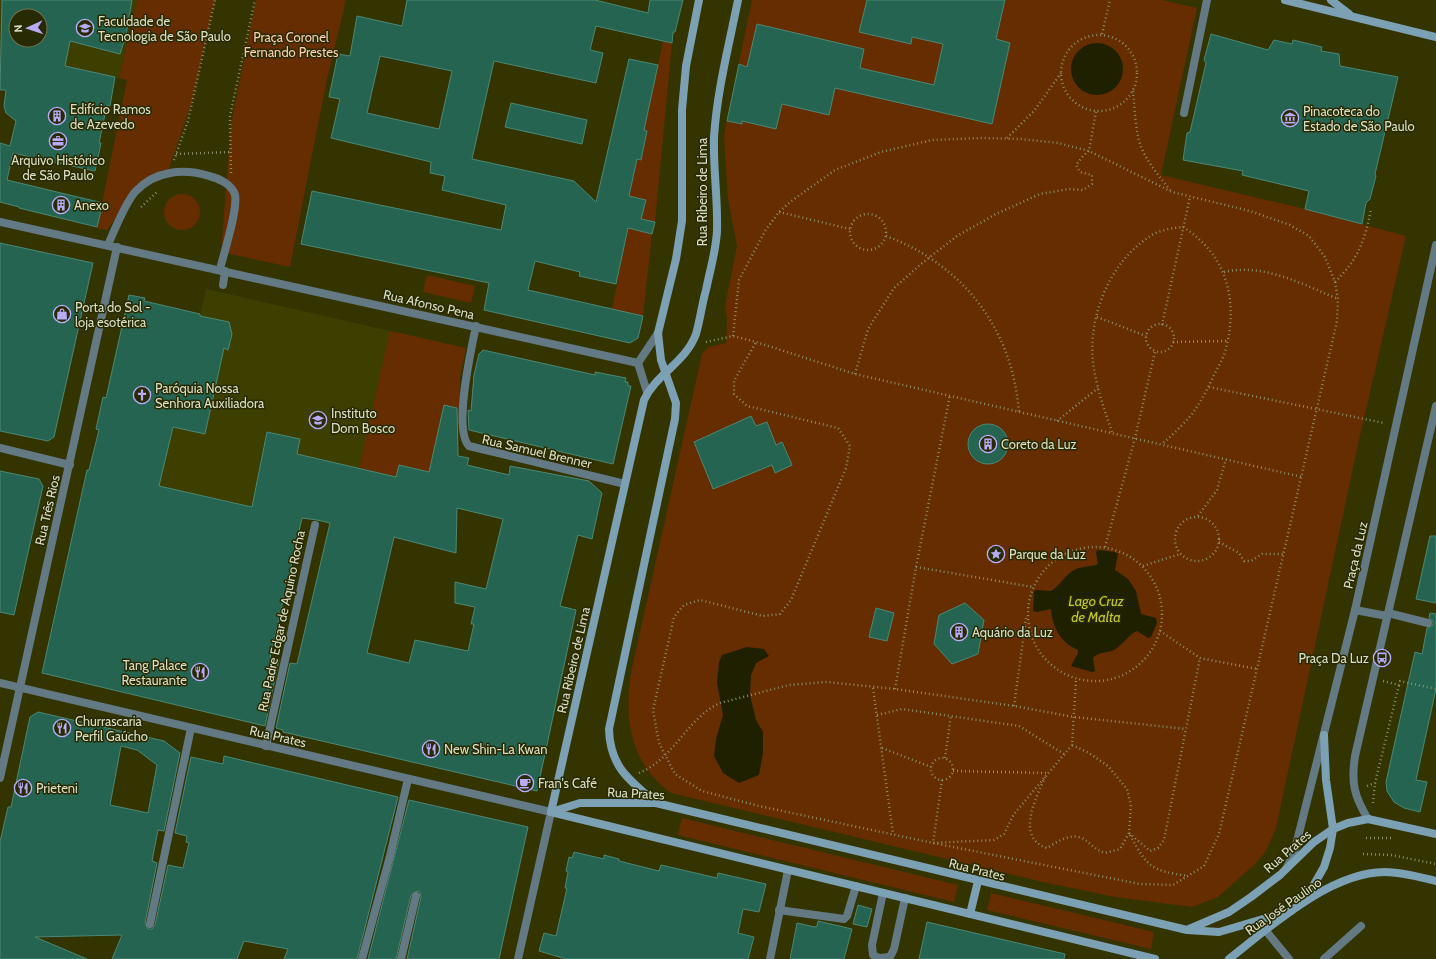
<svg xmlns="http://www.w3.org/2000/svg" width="1436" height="959" font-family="Cabin,sans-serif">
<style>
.built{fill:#3d3f00;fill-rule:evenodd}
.green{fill:#652d00}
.water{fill:#1f2000}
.building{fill:#266452;stroke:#4b8875;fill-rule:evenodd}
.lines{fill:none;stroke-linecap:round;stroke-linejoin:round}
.path{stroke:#8b8d66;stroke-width:2.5;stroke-dasharray:1 3;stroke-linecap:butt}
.service{stroke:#637984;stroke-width:8}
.minor{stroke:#637984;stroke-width:8}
.tertiary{stroke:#637984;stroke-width:8}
.secondary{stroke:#7da1b4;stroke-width:8}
.labels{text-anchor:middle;stroke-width:3;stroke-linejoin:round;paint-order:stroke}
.poi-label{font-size:13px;fill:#dbdec4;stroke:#282a03;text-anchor:start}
.park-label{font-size:13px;fill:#fcccb0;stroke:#282a03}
.street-label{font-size:13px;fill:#dbdec4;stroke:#282a03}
.water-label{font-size:14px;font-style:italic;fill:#c3c92b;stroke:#282a03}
</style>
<rect width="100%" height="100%" fill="#333400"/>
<g class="built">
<path d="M0,0H137L119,78L0,52ZM16,16H40V40H16Z"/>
<path d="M206,289L466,348L460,377L456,553L394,537L159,486L173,427H175Z"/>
</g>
<g class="green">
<path d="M137,0H215L192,102L167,174L139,187L107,230L97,228L127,80L119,78Z"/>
<path d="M256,0H346L327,79L290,267L221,252L231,124Z"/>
<path d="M752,0H1162L1197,8L1161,175L1305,209L1406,236L1359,440L1276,828L1266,851L1255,864L1218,897L1192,907L1115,897L1043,882L671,793C629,762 623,716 632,668L702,354L709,347L726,343L727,319L725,306L737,246L728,199L724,135Z"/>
<path d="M663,41L672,43L655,222L641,219L646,200L629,196L637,159L641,160L647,131L644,130Z"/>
<circle cx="182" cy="212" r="18"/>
<path d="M628,228L652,234L643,316L612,309Z"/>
<path d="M427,275L475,286L471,303L423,292Z"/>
<path d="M390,331L466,348L460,377L459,408L444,405L429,472L399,465L396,477L359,468Z"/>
<path d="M682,818L958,885L954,902L678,835Z"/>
<path d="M991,893L1154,932L1151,949L987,910Z"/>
</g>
<g class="water">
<circle cx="1097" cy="69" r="26"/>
<path d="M1098,550L1115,552L1118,554L1115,570L1128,579L1136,591L1141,614L1156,618L1157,623L1151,637L1148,638L1137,631C1129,634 1123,645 1114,650C1107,653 1098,652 1093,658L1095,671L1092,672L1071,666L1078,653V650C1061,643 1052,627 1051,609L1037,612L1033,611L1034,591L1037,590L1051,591C1061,585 1065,574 1076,569C1083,566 1092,567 1098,564L1096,552Z"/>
<path d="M747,647L764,649L769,656L756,663L751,675L750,695L756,720L763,732V753L759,775L739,783L723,773L714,756L716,739L723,715L717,683L719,662L722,655Z"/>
</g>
<g class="building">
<path d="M2,0H132L126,35L120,54L70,41L65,66L115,77L110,106L107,105L99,143H101L95,171L13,153L7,180L103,203L97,227L19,208V207L0,202V143L10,146L16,121L6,113L4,106L6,90H0ZM16,16H40V40H16Z"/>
<path d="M407,0H595L648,13L650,0H683L675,32H673L672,43L596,26L590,50L603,53L596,83L494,61L472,159L574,181L596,202L629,59L658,65L644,130L647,131L641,160L637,159L629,196L646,200L641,219L655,222L652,234L628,228L616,284L579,276L580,272L535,261L528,290L643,316L638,338L630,343L484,310L489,283L301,244L312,191L501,230L506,205L442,190L445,176L430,173L431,162L331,138L340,99L329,97L338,54L350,56L357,16L402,26ZM380,56L452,71L439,129L367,113Z"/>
<path d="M867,0H1005L996,39L1010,43L992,124L835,88L829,115L782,104L776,129L742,121V124L727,121L739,64L747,67L757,24L864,49L860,68L934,85L943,44L912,37L911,44L859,32Z"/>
<path d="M1211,34L1268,50L1274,40L1292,44L1293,40L1322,47L1321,51L1339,54L1340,66L1398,77L1375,174L1376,176L1370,199L1366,203L1362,224L1305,209L1309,191L1242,175L1243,171L1183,160L1187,133L1190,132L1206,63L1204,60Z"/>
<path d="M511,103L587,120L582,144L505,127Z"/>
<path d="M0,243L93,263L54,437L48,441L0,431Z"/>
<path d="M129,295L145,298L144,301L200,314V316L229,322L232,334L228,350L224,348L205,434L173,427L159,486L252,507L267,432L300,439L297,454L396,477L399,465L429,472L444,405L457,408L458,456L469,458L467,465L509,475L510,466L589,481L602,493L592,539L578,535L560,606L576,610L537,791L283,732V730L276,728L290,663L297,664L330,523L317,520L302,518L270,658L279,660L265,726L42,673L87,470H89L99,430L96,429L103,397L106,398ZM457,508L503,519L486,589L455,582V603L475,607L471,624H474L468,651L415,640L409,663L367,653L394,537L456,553Z"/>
<path d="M483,350L595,375V372L626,378L625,382H628V386H631L613,464L469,430L468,410L471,411L474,375L479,354Z"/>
<path d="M751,416L756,426L767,422L776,445L782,442L792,465L775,473L772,465L713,489L694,442Z"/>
<circle cx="988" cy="444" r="20"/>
<path d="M0,471L39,479L43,486L14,615L0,612Z"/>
<path d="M1430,536H1436V603L1416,599Z"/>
<path d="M965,603L984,620L978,654L952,664L934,644L939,615Z"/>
<path d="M876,608L894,613L887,641L869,637Z"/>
<path d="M1430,613L1436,614V689L1416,780L1427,782L1420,812L1404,808L1394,802L1387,791L1386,782L1415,652L1422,654L1427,628L1433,625V621L1429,618Z"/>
<path d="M38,712L164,741L180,753L164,831L158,830L152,861L157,863L145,923L148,929H152L155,925L168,865L183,868L189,843L186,842L187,836L175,833L191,757L223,764L224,756L398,797L357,959H284L288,949L244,941L237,959H112L122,935L35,937L87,959H0V842L8,807H11L30,717ZM121,746L137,750L157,765L148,813L110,805Z"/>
<path d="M409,800L528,827L499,959H407L421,897L420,892L417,891L411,895L396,959H368Z"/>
<path d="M574,852L604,859V855L619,859V861L659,871L661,865L717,878L718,873L766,884L759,912L743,909L738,933L754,937L748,959H566L539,951L544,933L556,936L567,888H565L568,872L566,871L569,857L572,858Z"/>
<path d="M858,905L872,909L867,927L853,924Z"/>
<path d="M818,921L852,929L844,959H790L797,923L815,927L817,926Z"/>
<path d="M927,922L1065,954L1064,959H919Z"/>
</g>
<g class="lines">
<g class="path">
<path d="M1102,34L1110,0"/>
<circle cx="1099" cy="73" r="38"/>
<path d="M1133,91C1135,110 1135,132 1142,149C1149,165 1160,177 1170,190"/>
<path d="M1007,138L1034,111L1061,73"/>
<path d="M176,154L231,152"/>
<path d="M174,160L188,121L215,0"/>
<path d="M231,173L230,116L255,0"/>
<path d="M141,207L158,191"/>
<path d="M779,212L850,229"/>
<circle cx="868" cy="232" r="18"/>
<path d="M886,236C964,265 1013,330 1019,413"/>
<path d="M1224,272C1264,263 1302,284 1338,299"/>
<path d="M1335,282C1358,259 1365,241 1371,209"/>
<path d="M1097,317L1146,336"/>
<circle cx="1160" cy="338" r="14"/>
<path d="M1162,325L1190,197"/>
<path d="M733,336L739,280L765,231L779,212L790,202L835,170L881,152L932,140L981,138L1021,139L1058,143L1089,151L1172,192L1250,211L1290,225L1309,236L1325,257L1335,282L1338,299L1337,321L1219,834L1204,866L1173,885L1140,884L933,843L759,806L702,791L675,774L659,743L653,710L674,617L684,605L700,600L763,616L780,614L791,600L846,468L850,446L838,428L747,406L734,394V381L756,342"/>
<path d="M706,342L733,336L756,342L855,374L1302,477"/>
<path d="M1173,342L1227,341"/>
<path d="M855,374L868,329L894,288L921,264L957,236L996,214L1040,194L1069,189L1083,190L1092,184V175L1080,172L1076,165L1083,156L1089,151L1096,111"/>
<path d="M1209,387L1384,423"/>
<path d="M1057,421L1098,388"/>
<path d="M1112,432C1104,409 1096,386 1093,362C1088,316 1110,262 1149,237C1158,230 1173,228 1183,227C1228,255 1239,303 1225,352C1222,361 1217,369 1213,377C1207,390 1200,403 1192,414C1183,425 1172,435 1162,444"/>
<path d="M1198,516L1217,490L1226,459"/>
<circle cx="1197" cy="539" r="22"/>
<path d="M1219,542L1239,553L1244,561H1251L1262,554H1283"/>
<circle cx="1095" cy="614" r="67"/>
<path d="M1105,547L1135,438L1155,352"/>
<path d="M1143,566L1180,554"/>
<path d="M916,567L1033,587"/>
<path d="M1160,631L1200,658L1257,669"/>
<path d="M1383,681L1399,685L1400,681L1436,689"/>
<path d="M873,688L893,834"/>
<path d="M895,689L916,567L950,395"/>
<path d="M1014,706L1026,618"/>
<path d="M877,715L902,709L1019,726L1064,754"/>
<path d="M882,748L931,767"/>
<path d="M945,758L951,715"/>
<circle cx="942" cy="769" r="11"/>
<path d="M953,771L1047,773"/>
<path d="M639,773C674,759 687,718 720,703L789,685L827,682L895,689L1014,706L1074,717L1186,729"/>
<path d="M1045,777C1036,798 1015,838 1047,848C1057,842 1069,833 1082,838C1090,842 1093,849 1105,853L1120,849L1129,833L1131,805L1127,789L1108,766L1089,753L1072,745"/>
<path d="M942,780L933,843L994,840L1004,834L1014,814L1072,745L1076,679"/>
<path d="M1367,786L1375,783L1399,685"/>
<path d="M1373,803L1375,783"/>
<path d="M1129,833L1150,851L1158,848L1164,840L1200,658"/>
<path d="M1130,835C1148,868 1150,870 1188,876"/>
<path d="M1366,838H1394"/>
<path d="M1363,854L1391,855L1436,864"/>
</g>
<g class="service">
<path d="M1184,113L1207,0"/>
<path d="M108,245C114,231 126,201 136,191C155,171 183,168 209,176C218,178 232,184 235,195C238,209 224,253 220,269"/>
<path d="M223,285L225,271"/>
<path d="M476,326C471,350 453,429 469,446L625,484"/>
<path d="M1388,613L1428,623"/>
<path d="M883,893L872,945L873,955L879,958L890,957L894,949L905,898"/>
<path d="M779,910L844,919L847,916L856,886"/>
<path d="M1266,931L1289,959"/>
<path d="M362,959L390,856L408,779"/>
<path d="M401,959L416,896"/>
<path d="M770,959L788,870"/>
<path d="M1324,959L1361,926"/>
</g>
<g class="minor">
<path d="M0,448L70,465"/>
<path d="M266,746L315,525"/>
<path d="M150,924L191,728"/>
</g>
<g class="tertiary">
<path d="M0,222L638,363"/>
<path d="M638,363L658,333"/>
<path d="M638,363L647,392"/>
<path d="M1355,610L1387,616"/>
<path d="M0,683L551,812L518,959"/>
<path d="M0,778L117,247"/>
<path d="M1368,819C1354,796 1351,783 1355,756L1436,406"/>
<path d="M1287,867L1294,853L1355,610L1436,245"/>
</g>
<g class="secondary">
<path d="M1285,0L1436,37"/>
<path d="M1331,0L1349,14"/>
<path d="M656,803C629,780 610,767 609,729L675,419L676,403L661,360L658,333L676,259L682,221V110L686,66L699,0"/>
<path d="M551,812L644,400C656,374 686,362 696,334C700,320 702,304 706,290C710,270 716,251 717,231C718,199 713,168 714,137C717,91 729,45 738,0"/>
<path d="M551,812L580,803H656L1187,930L1219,932L1291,911"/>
<path d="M551,812L1155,959"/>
<path d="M1305,900L1324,867L1330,848L1333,829L1326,780L1324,735"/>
<path d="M970,914L978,881"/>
<path d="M1189,929L1229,912L1251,897L1280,875L1314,842L1333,829L1348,823L1368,819L1436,834"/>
<path d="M1229,959C1270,927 1330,872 1385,872C1402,872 1419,877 1436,881"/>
</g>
</g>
<defs>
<symbol id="university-ring" viewBox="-11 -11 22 22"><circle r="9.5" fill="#282a03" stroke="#b8abf7" stroke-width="1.5"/><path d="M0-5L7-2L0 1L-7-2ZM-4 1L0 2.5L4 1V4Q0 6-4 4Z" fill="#b8abf7"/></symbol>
<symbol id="building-ring" viewBox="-11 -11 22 22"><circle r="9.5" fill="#282a03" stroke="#b8abf7" stroke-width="1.5"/><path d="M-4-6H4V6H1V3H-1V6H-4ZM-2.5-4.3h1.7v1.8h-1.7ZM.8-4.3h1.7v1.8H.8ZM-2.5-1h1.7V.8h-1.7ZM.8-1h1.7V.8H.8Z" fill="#b8abf7"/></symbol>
<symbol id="museum-ring" viewBox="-11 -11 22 22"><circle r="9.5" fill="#282a03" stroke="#b8abf7" stroke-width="1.5"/><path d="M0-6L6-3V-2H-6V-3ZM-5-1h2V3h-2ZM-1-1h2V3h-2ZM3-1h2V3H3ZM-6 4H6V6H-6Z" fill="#b8abf7"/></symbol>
<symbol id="office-ring" viewBox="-11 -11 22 22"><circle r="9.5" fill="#282a03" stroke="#b8abf7" stroke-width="1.5"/><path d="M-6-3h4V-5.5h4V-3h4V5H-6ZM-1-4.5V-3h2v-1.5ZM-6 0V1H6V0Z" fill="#b8abf7"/></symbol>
<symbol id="shop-ring" viewBox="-11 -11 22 22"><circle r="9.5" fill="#282a03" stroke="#b8abf7" stroke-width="1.5"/><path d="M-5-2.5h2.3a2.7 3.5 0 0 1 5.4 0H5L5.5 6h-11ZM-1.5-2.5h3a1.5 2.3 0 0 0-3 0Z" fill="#b8abf7"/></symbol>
<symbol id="church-ring" viewBox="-11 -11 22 22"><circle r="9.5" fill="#282a03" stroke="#b8abf7" stroke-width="1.5"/><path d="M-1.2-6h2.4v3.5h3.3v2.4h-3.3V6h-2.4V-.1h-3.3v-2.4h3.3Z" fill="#b8abf7"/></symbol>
<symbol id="sight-ring" viewBox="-11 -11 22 22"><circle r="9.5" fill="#282a03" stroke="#b8abf7" stroke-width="1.5"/><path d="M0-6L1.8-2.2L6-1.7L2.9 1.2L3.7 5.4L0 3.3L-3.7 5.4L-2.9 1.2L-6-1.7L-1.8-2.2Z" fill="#b8abf7"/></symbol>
<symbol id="bus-ring" viewBox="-11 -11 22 22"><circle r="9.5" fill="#282a03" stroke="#b8abf7" stroke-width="1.5"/><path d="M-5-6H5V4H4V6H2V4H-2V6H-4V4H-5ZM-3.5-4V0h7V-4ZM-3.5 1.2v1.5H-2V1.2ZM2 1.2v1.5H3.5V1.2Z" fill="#b8abf7"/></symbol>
<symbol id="restaurant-ring" viewBox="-11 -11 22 22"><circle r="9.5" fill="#282a03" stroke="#b8abf7" stroke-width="1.5"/><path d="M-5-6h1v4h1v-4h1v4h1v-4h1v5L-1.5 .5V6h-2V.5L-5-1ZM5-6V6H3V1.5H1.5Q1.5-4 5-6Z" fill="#b8abf7"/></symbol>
<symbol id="cafe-ring" viewBox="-11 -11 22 22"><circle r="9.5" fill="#282a03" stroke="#b8abf7" stroke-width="1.5"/><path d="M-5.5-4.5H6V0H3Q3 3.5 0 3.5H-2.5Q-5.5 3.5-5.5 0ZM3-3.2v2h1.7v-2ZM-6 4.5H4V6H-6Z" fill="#b8abf7"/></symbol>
</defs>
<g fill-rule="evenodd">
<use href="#university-ring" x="75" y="18" width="20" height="20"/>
<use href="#building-ring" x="47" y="106" width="20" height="20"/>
<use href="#museum-ring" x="1280" y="108" width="20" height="20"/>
<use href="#office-ring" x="48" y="131" width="20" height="20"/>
<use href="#building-ring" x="51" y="195" width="20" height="20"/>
<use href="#shop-ring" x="52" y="304" width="20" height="20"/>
<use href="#church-ring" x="132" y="385" width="20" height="20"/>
<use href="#university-ring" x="308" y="410" width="20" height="20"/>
<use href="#building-ring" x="978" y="434" width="20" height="20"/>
<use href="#sight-ring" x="986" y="544" width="20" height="20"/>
<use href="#building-ring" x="949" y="622" width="20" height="20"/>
<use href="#bus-ring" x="1372" y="648" width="20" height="20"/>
<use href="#restaurant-ring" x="190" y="662" width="20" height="20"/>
<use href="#restaurant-ring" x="52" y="718" width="20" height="20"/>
<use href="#restaurant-ring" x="421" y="739" width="20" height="20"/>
<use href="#cafe-ring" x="515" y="773" width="20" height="20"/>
<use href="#restaurant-ring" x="13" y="778" width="20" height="20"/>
</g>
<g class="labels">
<g class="poi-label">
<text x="98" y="26">Faculdade de<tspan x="98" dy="15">Tecnologia de São Paulo</tspan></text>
<text x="70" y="114">Edifício Ramos<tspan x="70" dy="15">de Azevedo</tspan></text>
<text x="1303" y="116">Pinacoteca do<tspan x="1303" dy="15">Estado de São Paulo</tspan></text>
<text x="58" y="165" text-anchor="middle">Arquivo Histórico<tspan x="58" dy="15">de São Paulo</tspan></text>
<text x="74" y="210">Anexo</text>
<text x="75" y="312">Porta do Sol -<tspan x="75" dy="15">loja esotérica</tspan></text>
<text x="155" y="393">Paróquia Nossa<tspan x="155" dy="15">Senhora Auxiliadora</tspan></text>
<text x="331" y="418">Instituto<tspan x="331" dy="15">Dom Bosco</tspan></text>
<text x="1001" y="449">Coreto da Luz</text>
<text x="1009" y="559">Parque da Luz</text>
<text x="972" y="637">Aquário da Luz</text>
<text x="1369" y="663" text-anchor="end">Praça Da Luz</text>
<text x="187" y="670" text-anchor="end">Tang Palace<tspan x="187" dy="15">Restaurante</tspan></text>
<text x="75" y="726">Churrascaria<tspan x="75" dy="15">Perfil Gaúcho</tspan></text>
<text x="444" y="754">New Shin-La Kwan</text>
<text x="538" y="788">Fran's Café</text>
<text x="36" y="793">Prieteni</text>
</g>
<g class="park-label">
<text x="291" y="42">Praça Coronel<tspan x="291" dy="15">Fernando Prestes</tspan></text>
</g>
<g class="street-label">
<text transform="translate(702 192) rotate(-90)" y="5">Rua Ribeiro de Lima</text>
<text transform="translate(429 304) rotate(13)" y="5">Rua Afonso Pena</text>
<text transform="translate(537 451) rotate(13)" y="5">Rua Samuel Brenner</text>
<text transform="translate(47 510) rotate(-77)" y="5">Rua Três Rios</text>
<text transform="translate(1355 555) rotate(-77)" y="5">Praça da Luz</text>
<text transform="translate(281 621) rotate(-78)" y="5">Rua Padre Edgar de Aquino Rocha</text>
<text transform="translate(573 660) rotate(-77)" y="5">Rua Ribeiro de Lima</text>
<text transform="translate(278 736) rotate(13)" y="5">Rua Prates</text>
<text transform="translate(636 793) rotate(3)" y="5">Rua Prates</text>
<text transform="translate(1287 851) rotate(-41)" y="5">Rua Prates</text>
<text transform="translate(977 869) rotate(14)" y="5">Rua Prates</text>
<text transform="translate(1283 906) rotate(-35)" y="5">Rua José Paulino</text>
</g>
<g class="water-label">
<text x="1096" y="606">Lago Cruz<tspan x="1096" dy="16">de Malta</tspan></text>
</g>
</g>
<g transform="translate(28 28) rotate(267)"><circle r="19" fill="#282a03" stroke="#707250"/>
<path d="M0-3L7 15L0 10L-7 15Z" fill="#b8abf7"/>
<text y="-6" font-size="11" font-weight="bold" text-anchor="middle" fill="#dbdec4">N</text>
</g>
</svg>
